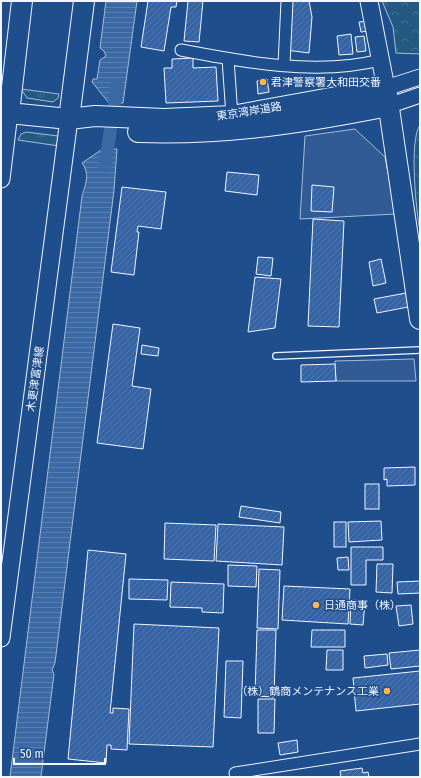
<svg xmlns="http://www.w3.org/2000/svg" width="421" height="778" font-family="'Fira Sans Condensed','Noto Sans JP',sans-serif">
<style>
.grass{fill:url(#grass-tufts);stroke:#a8bbd7}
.forest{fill:url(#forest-crowns);stroke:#a8bbd7}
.parking{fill:#305b95;stroke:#a8bbd7}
.water{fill:url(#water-rules);stroke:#a8bbd7}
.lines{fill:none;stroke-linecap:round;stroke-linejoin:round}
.canal{stroke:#3b69a3;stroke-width:13}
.building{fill:url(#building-hatch);stroke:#f2f6ff}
.lane-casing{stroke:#f2f6ff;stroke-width:8}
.street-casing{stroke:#f2f6ff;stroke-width:13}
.secondary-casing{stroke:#f2f6ff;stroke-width:17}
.primary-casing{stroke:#f2f6ff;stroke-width:19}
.highway-casing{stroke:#f2f6ff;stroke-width:22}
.lane{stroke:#1f4e8c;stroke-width:5.5}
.street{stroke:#1f4e8c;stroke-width:11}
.secondary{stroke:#1f4e8c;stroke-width:15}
.primary{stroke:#1f4e8c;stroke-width:17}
.highway{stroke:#1f4e8c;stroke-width:20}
.poi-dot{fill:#ffb74d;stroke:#1f4e8c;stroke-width:1.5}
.labels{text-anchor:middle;stroke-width:3;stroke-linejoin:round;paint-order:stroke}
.poi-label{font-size:11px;fill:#f2f6ff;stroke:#1f4e8c;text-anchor:start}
.street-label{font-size:11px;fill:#f2f6ff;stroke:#1f4e8c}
</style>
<defs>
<pattern id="grass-tufts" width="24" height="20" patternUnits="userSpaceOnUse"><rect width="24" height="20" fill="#245a82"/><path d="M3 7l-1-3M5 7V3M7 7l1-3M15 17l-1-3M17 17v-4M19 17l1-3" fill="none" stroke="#447295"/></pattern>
<pattern id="forest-crowns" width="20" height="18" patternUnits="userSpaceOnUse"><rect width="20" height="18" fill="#245a82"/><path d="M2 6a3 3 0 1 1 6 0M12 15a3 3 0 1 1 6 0" fill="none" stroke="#447295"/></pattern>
<pattern id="water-rules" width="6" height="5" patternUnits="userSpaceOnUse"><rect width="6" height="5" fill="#3b69a3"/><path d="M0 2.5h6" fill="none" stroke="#587fb1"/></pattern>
<pattern id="building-hatch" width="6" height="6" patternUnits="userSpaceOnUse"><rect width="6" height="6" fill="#3563a3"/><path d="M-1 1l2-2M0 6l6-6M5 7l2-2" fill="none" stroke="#537ab1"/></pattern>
</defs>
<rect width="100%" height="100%" fill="#1f4e8c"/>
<g class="grass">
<path d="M21,89L59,94L58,98L53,102L27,98Z"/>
<path d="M26,132L58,136L59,137V146L18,140L21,134Z"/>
</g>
<g class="forest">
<path d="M382,1H420V54L396,53L393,27Z"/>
<path d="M420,125V231C416,211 409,140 420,125Z"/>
</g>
<g class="parking">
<path d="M355,129L385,157L396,214L300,219L305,136Z"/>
<path d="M414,359L416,381H336L335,361Z"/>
</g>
<g class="water">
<path d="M106,1H137L123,103H109L92,82L93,79H97L100,60L106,56L104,51L100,48Z"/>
<path d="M104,148L117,149L114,190L55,663L52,670L54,674L41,777H10L82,196C86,183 90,174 82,163Z"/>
</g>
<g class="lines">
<path class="canal" d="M105,166L117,86"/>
</g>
<g class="building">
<path d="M148,1H177L176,7H171L164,51L141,47Z"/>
<path d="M188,1H203L199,42L184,41Z"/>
<path d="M290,1H309L312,17L309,53L286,50Z"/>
<path d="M367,21L368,31L361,32L359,22Z"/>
<path d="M351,34L353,54L339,55L337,36Z"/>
<path d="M364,36L366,51L357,52L355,37Z"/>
<path d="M193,58V68L216,67L218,101L166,103L164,68H172V59Z"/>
<path d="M267,79L269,92L258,94L257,81Z"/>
<path d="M227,172L259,175L257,195L225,191Z"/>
<path d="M312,185L334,187L332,212L311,211Z"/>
<path d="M122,187L166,192L161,229L138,226L137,232H139L134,275L111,272Z"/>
<path d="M313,219L344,221L339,327L308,326Z"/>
<path d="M258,257L273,258L271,276L256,274Z"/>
<path d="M381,259L386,283L373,286L369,262Z"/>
<path d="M255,277L281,279L275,328L248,332Z"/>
<path d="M406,293L408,307L377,313L374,299Z"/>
<path d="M113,324L140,328L132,386L151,389L143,449L97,443Z"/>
<path d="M142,345L159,348L158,356L141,354Z"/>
<path d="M335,364L336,381L301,382V365Z"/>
<path d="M415,467V485L387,486V479L384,480V468Z"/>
<rect x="365" y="484" width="14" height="25"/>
<path d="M241,506L281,512L280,523L239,517Z"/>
<path d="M381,521L382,540L349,542L348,522Z"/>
<rect x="334" y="522" width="12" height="25"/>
<path d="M165,523L216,525L214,561L164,559Z"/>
<path d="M218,524L284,527L282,565L216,561Z"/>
<path d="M351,547H383V560H366V585H351Z"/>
<path d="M88,550L126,554L110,713H113V708L129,709L127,750L111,749V745H107L106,763L68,759Z"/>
<path d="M348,557L349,570H338L337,558Z"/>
<path d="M377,564H393L392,593L376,592Z"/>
<path d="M228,565L257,566L256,587L228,586Z"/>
<path d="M259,569L280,570L278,629L257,628Z"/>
<path d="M129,579L168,580L167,600L129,599Z"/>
<path d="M420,581V593L398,594L397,582Z"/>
<path d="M171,582L224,584L223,613L202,612V608L170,607Z"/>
<path d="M284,586L350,589L348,624L282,620Z"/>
<path d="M351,600L365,601L363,625L350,624Z"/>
<path d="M411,605L413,624L399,626L396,606Z"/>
<path d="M134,624L219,628L213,747L129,744Z"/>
<path d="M257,630H276L274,697L255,696Z"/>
<path d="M312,630H345V647H311Z"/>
<path d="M327,650H343V670H326Z"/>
<path d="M420,650V666L391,669L389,653Z"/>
<path d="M387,654L388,665L365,668L364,656Z"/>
<path d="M226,661H243L241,718L224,717Z"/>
<path d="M420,671V704L356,711L353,678Z"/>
<path d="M258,699H275L274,733H258Z"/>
<path d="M297,740L298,752L280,755L278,743Z"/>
<path d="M362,768L363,773L368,772L369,777H341L340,771Z"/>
</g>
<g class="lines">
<defs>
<path id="lane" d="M276,356L420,350"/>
<g id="street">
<path d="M181,50C243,62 318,76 380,60"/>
<path d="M228,59L232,116"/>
<path d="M284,65L287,1"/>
<path d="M236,777L235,773L420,744"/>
</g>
<g id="secondary">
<path d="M386,88L420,77"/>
<path d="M388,106L420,95"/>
</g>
<g id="primary">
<path d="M369,1L386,88"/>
<path d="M1,179L9,113"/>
<path d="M1,638L69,119"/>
</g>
<g id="highway">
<path d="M22,1L9,113L69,119L95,116L164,119L232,116L386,88L420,319"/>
<path d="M69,119L84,1"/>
<path d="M138,132C225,135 303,123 388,106"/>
</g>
</defs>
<use href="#lane" class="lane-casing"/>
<use href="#street" class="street-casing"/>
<use href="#secondary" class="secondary-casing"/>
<use href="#primary" class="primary-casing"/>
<use href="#highway" class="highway-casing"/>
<use href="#lane" class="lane"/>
<use href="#street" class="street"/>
<use href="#secondary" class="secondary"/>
<use href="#primary" class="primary"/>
<use href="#highway" class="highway"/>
</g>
<g class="poi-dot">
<circle cx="263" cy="82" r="4"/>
<circle cx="316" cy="605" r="4"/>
<circle cx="387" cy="691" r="4"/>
</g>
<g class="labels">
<g class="poi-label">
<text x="271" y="86">君津警察署大和田交番</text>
<text x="324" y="609">日通商事（株）</text>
<text x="379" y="695" text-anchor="end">（株）鶴商メンテナンス工業</text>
</g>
<g class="street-label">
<text transform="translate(249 111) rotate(-9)" y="4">東京湾岸道路</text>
<text transform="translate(35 379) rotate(-82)" y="4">木更津富津線</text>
</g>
</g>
<rect width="421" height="778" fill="none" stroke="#f2f6ff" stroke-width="4"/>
<path d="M14 758v6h91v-6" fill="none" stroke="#f2f6ff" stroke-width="2"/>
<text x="20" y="758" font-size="12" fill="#f2f6ff" stroke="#1f4e8c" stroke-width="3" paint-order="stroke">50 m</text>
</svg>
